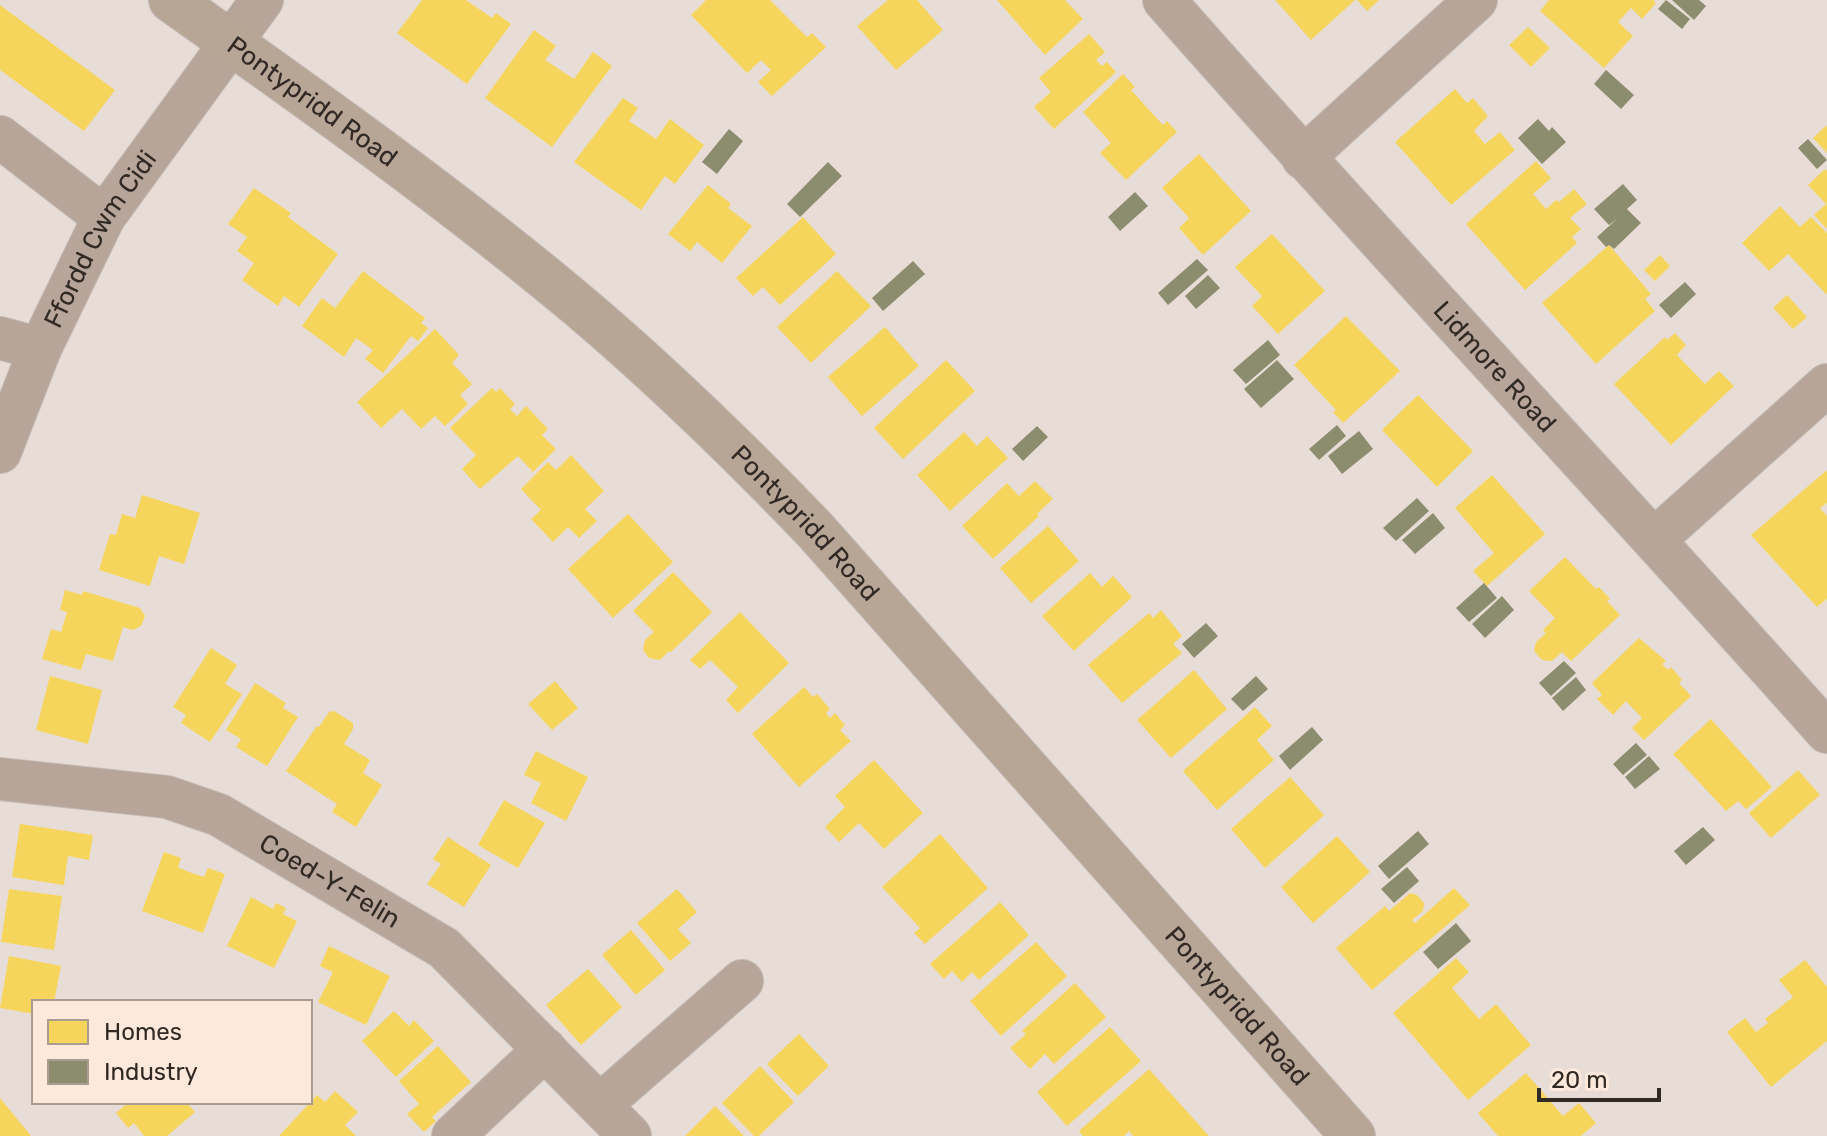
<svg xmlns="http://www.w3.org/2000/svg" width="1827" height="1136" font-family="Rubik,sans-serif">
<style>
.homes{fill:#f6d55c}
.industry{fill:#8c8c6e}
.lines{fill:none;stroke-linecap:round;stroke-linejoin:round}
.minor-casing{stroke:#c2bab4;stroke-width:44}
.major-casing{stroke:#c2bab4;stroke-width:46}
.minor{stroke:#b7a599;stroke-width:42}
.major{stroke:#b7a596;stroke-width:44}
.labels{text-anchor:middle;stroke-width:8;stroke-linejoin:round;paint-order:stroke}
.street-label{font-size:26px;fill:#312924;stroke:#fde9db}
</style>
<rect width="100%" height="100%" fill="#e8ddd6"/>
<g class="homes">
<path d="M422,0H466L492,18L496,13L511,24L467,84L397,33Z"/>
<path d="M706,0H770L807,37L812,33L826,47L772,96L758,82L771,70L761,60L747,73L691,15Z"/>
<path d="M888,0H917L943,30L896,70L857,26Z"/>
<path d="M997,0H1065L1083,19L1045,55Z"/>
<path d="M1275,0H1355L1311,40Z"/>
<path d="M1357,0H1379L1367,11Z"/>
<path d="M1549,0H1653L1656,3L1642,19L1631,8L1618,22L1633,36L1604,68L1540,11Z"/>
<path d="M0,5L115,90L84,131L0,70Z"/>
<path d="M1528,27L1550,48L1531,67L1509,45Z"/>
<path d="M534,30L556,46L545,60L574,79L593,52L612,66L552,147L485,98Z"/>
<path d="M1089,34L1105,52L1096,60L1102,66L1107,62L1116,72L1054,129L1034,107L1051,92L1039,78Z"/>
<path d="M1123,74L1135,87L1131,90L1163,125L1167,121L1177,132L1126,180L1100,153L1111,143L1083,112Z"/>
<path d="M1455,89L1467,103L1473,98L1488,116L1474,131L1485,144L1500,132L1515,150L1451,205L1395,142Z"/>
<path d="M623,98L638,108L629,121L656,139L670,119L704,145L675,184L665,176L641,210L574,162Z"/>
<path d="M1827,125V153L1813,138Z"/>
<path d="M1199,154L1251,211L1203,255L1179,228L1189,218L1162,188Z"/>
<path d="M1536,161L1551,178L1533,194L1546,209L1556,200L1559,202L1574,189L1587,204L1570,218L1581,229L1572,237L1577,243L1525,290L1466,224Z"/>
<path d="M1825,169L1827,171V229L1814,215L1826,204L1808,185Z"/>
<path d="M708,185L731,204L728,208L752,226L722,263L697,242L690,251L668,234Z"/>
<path d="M254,188L291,213L288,217L338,254L299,307L284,296L278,306L242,280L254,263L237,251L247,237L228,224Z"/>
<path d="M1780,206L1800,227L1811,217L1827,233V295L1788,254L1769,271L1742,243Z"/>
<path d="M803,217L836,254L780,305L763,287L753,296L736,278Z"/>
<path d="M1272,234L1325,291L1278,334L1252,306L1262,296L1235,267Z"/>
<path d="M1609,245L1651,294L1645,299L1655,311L1596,364L1542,303Z"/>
<path d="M1660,255L1670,266L1655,281L1644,270Z"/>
<path d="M363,271L425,318L421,323L428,328L418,341L411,336L383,373L365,359L373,350L356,338L344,357L302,326L322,298L335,308Z"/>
<path d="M837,271L871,306L811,363L777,327Z"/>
<path d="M1787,295L1807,317L1793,329L1773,308Z"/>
<path d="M1346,316L1400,371L1343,423L1333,412L1336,410L1294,365Z"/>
<path d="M885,327L919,366L862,416L828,377Z"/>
<path d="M435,329L459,355L452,363L472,384L460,395L468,404L445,426L435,416L421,429L402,409L381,428L357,402Z"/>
<path d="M1675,333L1686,345L1677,355L1705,384L1719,371L1734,386L1671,445L1614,384L1665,337L1667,340Z"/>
<path d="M946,360L975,391L903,459L874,428Z"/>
<path d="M492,388L496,392L500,388L515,404L510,409L517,416L526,406L548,429L542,435L556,449L533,472L518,456L480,489L462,469L476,455L450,428Z"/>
<path d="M1418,395L1473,451L1437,487L1382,430Z"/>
<path d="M964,432L977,446L987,436L1008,458L950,511L917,475Z"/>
<path d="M571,455L604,491L585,509L597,521L579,538L568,527L553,542L531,519L541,510L521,489L548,462L556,470Z"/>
<path d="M1827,470V503L1820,508L1827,516V599L1817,607L1751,535Z"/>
<path d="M1492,475L1545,534L1487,586L1473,571L1494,553L1455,508Z"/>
<path d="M1035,481L1053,499L1037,514L1039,516L993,559L962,526L1007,483L1019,496Z"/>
<path d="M142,495L200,513L184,564L159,556L150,586L99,570L110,534L116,535L122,514L135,518Z"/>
<path d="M628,514L673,562L613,618L568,569Z"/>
<path d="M1048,526L1079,561L1031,603L1000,568Z"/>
<path d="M1565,557L1596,589L1599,587L1610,599L1607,601L1620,615L1571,661L1562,652L1552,661L1542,660L1534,651L1536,642L1546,633L1543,630L1555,618L1529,591Z"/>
<path d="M673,572L712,612L671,652L669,651L660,660L649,658L643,650L645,640L654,632L633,611Z"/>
<path d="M1090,573L1102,587L1113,576L1132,597L1074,651L1042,616Z"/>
<path d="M65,590L82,595L83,591L140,608L145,616L141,626L133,630L123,627L113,661L86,654L81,670L42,659L51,629L61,632L67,612L60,610Z"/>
<path d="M1161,610L1182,636L1173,644L1182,653L1122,703L1088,665L1149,613L1153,618Z"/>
<path d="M740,612L789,663L738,713L726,700L738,687L710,660L700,669L690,660Z"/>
<path d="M1639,638L1666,661L1662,664L1668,670L1671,667L1682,680L1679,683L1691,696L1644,740L1632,728L1642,718L1626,701L1613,715L1597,699L1602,695L1592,683Z"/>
<path d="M211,648L237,665L225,684L242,694L210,742L181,723L186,715L173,707Z"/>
<path d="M1194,670L1227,709L1171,758L1137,720Z"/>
<path d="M50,676L102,690L88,744L36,730Z"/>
<path d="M555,681L578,708L552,730L528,704Z"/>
<path d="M255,683L286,703L283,708L298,717L267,766L236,747L241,739L226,730Z"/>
<path d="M804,687L813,697L817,694L830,709L826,713L830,718L835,713L845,725L840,730L851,741L799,787L752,734Z"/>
<path d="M1255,707L1272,726L1257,740L1274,760L1217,810L1183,771Z"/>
<path d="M334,711L353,723V729L344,744L370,760L363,773L382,785L356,827L332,812L337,804L286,771L317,726L319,727L329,712Z"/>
<path d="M1711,719L1772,787L1746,809L1738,801L1726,811L1673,754Z"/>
<path d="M536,751L588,777L566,821L531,803L541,783L524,775Z"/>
<path d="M874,760L923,813L884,849L859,823L839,842L825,827L845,807L835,796Z"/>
<path d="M1798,770L1820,795L1771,838L1749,813Z"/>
<path d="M1290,777L1324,815L1265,868L1231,829Z"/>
<path d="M504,800L545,823L518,868L478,845Z"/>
<path d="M20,824L93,835L89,860L68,856L64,885L12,877Z"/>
<path d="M940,834L988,888L925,944L914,933L920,928L882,887Z"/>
<path d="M1337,836L1370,872L1313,923L1281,887Z"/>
<path d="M448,837L491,865L464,907L427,884L441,864L433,859Z"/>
<path d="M164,852L181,858L178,867L189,872L204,877L208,868L225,874L203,933L142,911Z"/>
<path d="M1454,888L1470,905L1372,990L1336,948L1385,906L1389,911L1410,893L1417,895L1424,903L1423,911L1412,920L1415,923Z"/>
<path d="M9,889L62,896L54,950L1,942Z"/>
<path d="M677,889L697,912L678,929L691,943L670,961L637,923Z"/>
<path d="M251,897L273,909L276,903L286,908L283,914L297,921L274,968L227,946Z"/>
<path d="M1000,902L1029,935L979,980L972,972L962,982L952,971L944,979L930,964Z"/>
<path d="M631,930L665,970L636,995L602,955Z"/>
<path d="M1036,942L1067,976L1001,1036L970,1001Z"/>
<path d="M329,946L390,976L366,1025L318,1002L333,972L320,966Z"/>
<path d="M9,956L61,966L54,1002H34V1014L0,1008Z"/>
<path d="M1456,958L1469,972L1452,988L1479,1019L1496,1004L1531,1045L1468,1100L1393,1013Z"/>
<path d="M1805,960L1827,987V1041L1771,1087L1727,1032L1745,1018L1756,1032L1768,1023L1765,1019L1793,997L1779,980Z"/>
<path d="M588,969L622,1007L581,1045L546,1005Z"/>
<path d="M1075,983L1106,1017L1054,1064L1045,1054L1030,1069L1010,1048L1026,1034L1022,1031Z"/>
<path d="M394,1011L409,1026L414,1020L434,1041L396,1077L362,1041Z"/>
<path d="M1110,1027L1141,1061L1067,1126L1037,1092Z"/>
<path d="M799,1034L829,1066L798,1096L767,1064Z"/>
<path d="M438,1046L471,1082L432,1117L436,1121L424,1132L407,1114L419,1104L399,1081Z"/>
<path d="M760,1066L794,1102L759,1136H754L722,1103Z"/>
<path d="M1149,1069L1209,1136H1133L1129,1131L1124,1136H1083L1079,1131Z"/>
<path d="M1526,1073L1563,1116L1579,1103L1596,1123L1581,1136H1498L1478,1113Z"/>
<path d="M335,1091L358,1112L345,1125L356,1136H279L317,1095L325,1102Z"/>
<path d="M0,1098L31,1136H0Z"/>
<path d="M129,1102H186L195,1112L167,1136H144L134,1123L128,1128L116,1113Z"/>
<path d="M715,1106L744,1136H685Z"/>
</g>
<g class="industry">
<path d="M1666,0L1690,19L1682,29L1658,9Z"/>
<path d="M1672,0H1699L1706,6L1694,20Z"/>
<path d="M1606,70L1634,95L1621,109L1594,84Z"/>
<path d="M1538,119L1549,131L1552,127L1566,142L1542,164L1518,138Z"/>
<path d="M729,129L743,141L717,174L702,162Z"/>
<path d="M1808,139L1827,160L1817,169L1798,148Z"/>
<path d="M828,162L842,176L800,217L787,204Z"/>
<path d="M1623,184L1637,200L1627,209L1641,223L1614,249L1609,245L1606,247L1597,237L1618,218L1609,225L1594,209Z"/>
<path d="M1135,192L1148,206L1120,231L1108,217Z"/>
<path d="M1197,259L1208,270L1168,305L1158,293Z"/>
<path d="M913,261L925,274L883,311L872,298Z"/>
<path d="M1208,275L1220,288L1196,309L1185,296Z"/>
<path d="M1685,282L1696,294L1671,318L1659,305Z"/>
<path d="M1268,340L1280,355L1246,384L1233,370Z"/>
<path d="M1277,360L1294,379L1261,408L1244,389Z"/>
<path d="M1337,425L1346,436L1319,460L1309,449Z"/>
<path d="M1037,426L1048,437L1023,461L1012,449Z"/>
<path d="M1359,431L1373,449L1342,474L1328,456Z"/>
<path d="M1417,498L1429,511L1396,541L1383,528Z"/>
<path d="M1433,513L1445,528L1415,554L1402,540Z"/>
<path d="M1484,583L1497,598L1469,622L1456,608Z"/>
<path d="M1502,596L1514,610L1485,638L1472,624Z"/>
<path d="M1206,623L1218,636L1194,658L1182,644Z"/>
<path d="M1564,661L1576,673L1551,696L1539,683Z"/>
<path d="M1256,676L1268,689L1243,711L1231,699Z"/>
<path d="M1576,677L1586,690L1563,711L1552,698Z"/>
<path d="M1312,727L1323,740L1290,770L1279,756Z"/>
<path d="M1636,743L1647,755L1623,775L1613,764Z"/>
<path d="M1649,756L1660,769L1635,789L1625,777Z"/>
<path d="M1703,827L1715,840L1686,865L1674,851Z"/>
<path d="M1418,831L1429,844L1389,879L1378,866Z"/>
<path d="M1407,867L1419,881L1394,903L1381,889Z"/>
<path d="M1456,923L1471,941L1438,969L1423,952Z"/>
</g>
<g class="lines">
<defs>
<g id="minor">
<path id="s1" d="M1164,0C1381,247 1608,486 1827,732"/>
<path d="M0,137L104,217"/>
<path d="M1303,158L1476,0"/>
<path d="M0,338L40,349"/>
<path id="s2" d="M0,452L40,349L104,217L262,0"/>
<path d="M1655,539L1827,385"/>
<path id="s3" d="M0,779L167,797L219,815L444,948L630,1136"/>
<path d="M600,1105L742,981"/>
<path d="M453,1136L545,1049"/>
</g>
<g id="major">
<path id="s4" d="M171,0C309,98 448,196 578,305C661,375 740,452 815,530L1353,1136"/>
</g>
</defs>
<use href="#minor" class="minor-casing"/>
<use href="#major" class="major-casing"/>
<use href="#minor" class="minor"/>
<use href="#major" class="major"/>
</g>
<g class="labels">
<g class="street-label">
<text dy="9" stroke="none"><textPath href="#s4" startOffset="174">Pontypridd Road</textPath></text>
<text dy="9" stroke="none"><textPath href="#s2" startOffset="236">Ffordd Cwm Cidi</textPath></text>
<text dy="9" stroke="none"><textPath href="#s1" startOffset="494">Lidmore Road</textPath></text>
<text dy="9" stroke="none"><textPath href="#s4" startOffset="824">Pontypridd Road</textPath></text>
<text dy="9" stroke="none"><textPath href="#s3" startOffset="352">Coed-Y-Felin</textPath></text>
<text dy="9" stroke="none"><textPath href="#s4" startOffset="1472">Pontypridd Road</textPath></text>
</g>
</g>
<rect x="32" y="1000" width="280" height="104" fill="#fde9db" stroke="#ab9c92" stroke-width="2"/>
<rect x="48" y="1020" width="40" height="24" fill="#f6d55c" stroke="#ab9c92" stroke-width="2"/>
<text x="104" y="1040" font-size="24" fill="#312924">Homes</text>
<rect x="48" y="1060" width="40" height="24" fill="#8c8c6e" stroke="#ab9c92" stroke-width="2"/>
<text x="104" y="1080" font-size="24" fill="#312924">Industry</text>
<path d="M1539 1088v12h120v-12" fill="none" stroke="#312924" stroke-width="4"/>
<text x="1551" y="1088" font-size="24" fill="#312924" stroke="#fde9db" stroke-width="6" paint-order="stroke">20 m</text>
</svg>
